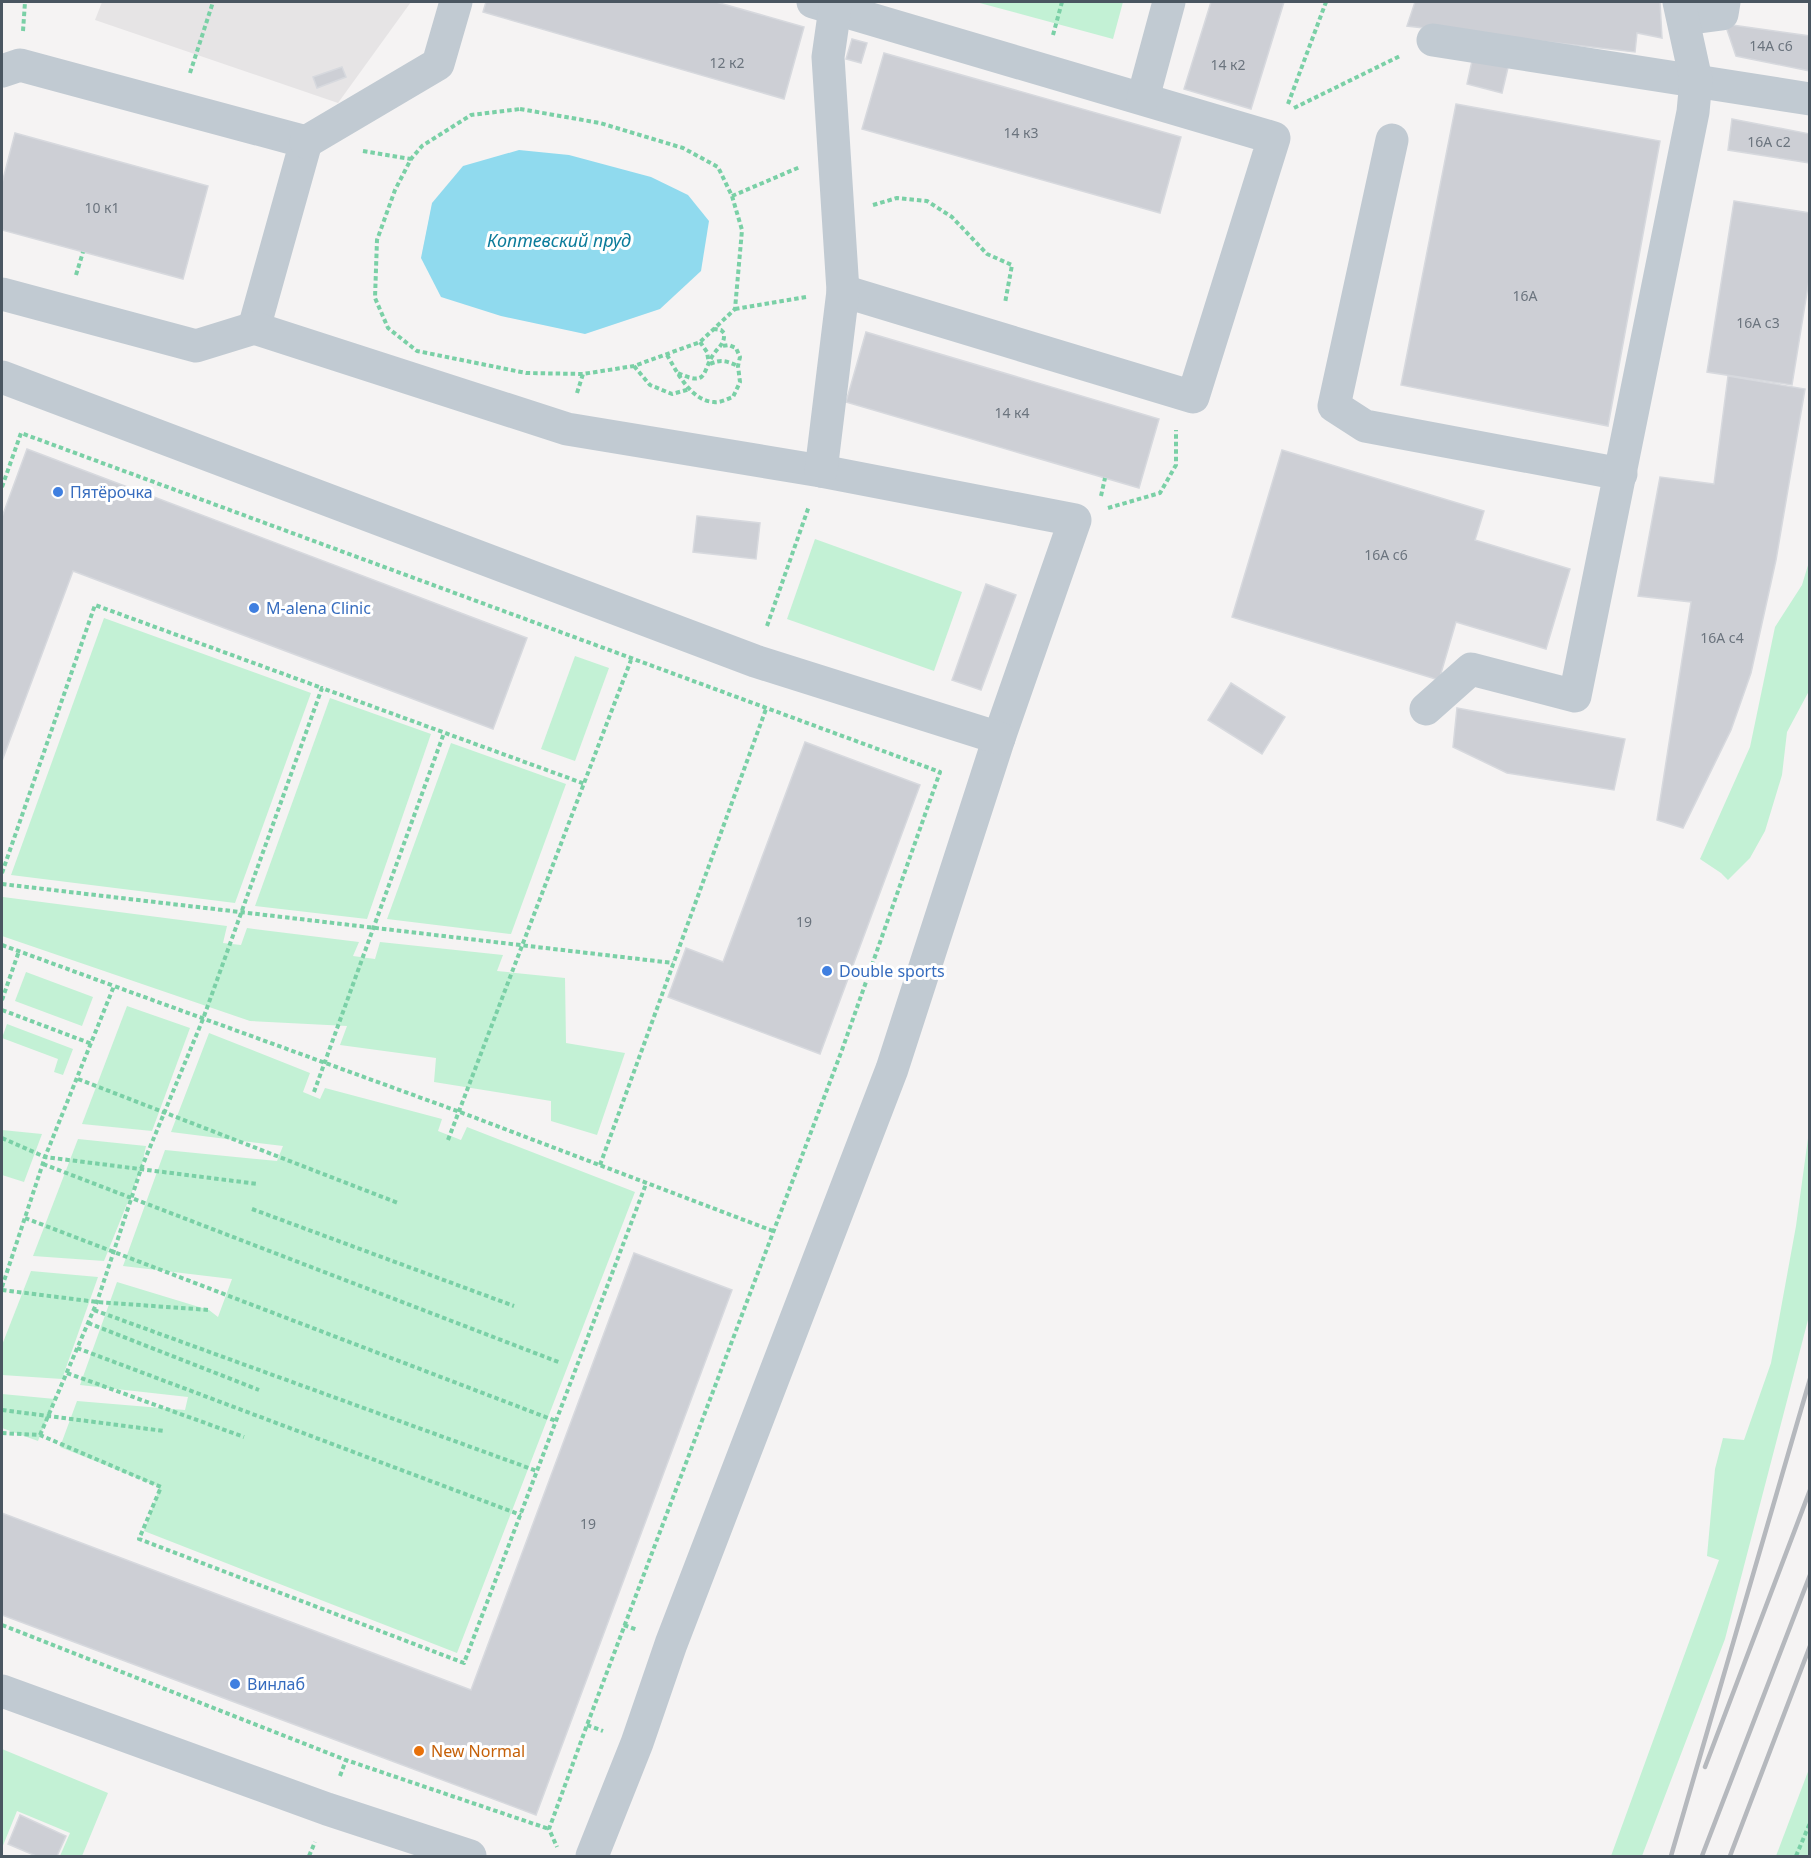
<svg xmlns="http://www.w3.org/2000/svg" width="1811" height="1858" font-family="'Noto Sans',sans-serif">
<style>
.education{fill:#e6e4e5}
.green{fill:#c3f1d5}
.water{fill:#90daee}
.building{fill:#cdcfd5;stroke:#d7d9de;stroke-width:1.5}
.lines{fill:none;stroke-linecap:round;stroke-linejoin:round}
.path{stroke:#7ad0a6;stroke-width:4;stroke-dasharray:4.5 3;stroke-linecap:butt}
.minor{stroke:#c1cad2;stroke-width:33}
.rail{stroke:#b5b8bd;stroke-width:4.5}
.shop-dot{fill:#3f7fe0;stroke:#fff;stroke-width:2}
.food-dot{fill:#e8710a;stroke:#fff;stroke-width:2}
.labels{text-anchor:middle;stroke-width:6;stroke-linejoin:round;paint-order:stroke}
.number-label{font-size:14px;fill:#6b747e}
.shop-label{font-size:16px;fill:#366cbe;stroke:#fff;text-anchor:start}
.food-label{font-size:16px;fill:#c56008;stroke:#fff;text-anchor:start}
.water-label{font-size:18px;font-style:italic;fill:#0c7c9b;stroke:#fff}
</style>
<rect width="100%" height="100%" fill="#f5f3f3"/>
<path class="education" d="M102,2H411L338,103L95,20Z"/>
<g class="green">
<path d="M976,2H1123L1113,39Z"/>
<path d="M815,539L962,592L934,671L787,619Z"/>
<path d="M1809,562V691L1787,732L1782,775L1765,831L1750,858L1728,880L1721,873L1700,859L1750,747L1775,627L1802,585Z"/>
<path d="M104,618L311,693L235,903L11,875Z"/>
<path d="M575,656L609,668L575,761L541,749Z"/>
<path d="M330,698L431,734L367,919L255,906Z"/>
<path d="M451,743L566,784L511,934L387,919Z"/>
<path d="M3,897L227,926L223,943L241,945L247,928L359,942L353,956L375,959L380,942L503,955L497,971L565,978L566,1043L625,1053L597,1135L551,1121V1101L434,1082L436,1058L340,1045L347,1026L250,1021L2,936Z"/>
<path d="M26,972L93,997L82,1026L15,1001Z"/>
<path d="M127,1006L190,1028L152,1131L82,1124Z"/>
<path d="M7,1024L73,1049L63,1075L54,1072L58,1059L2,1038Z"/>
<path d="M209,1033L310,1073L303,1092L320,1099L325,1088L442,1119L438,1131L461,1140L467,1127L635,1192L457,1653L144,1531L160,1487L60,1447L77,1401L185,1410L188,1397L80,1385L117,1282L209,1310L218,1317L232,1279L123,1266L165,1150L277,1161L283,1146L171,1132Z"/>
<path d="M2,1130L42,1134L24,1182L2,1175Z"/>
<path d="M1809,1131V1316L1725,1639L1642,1856H1611L1719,1560L1707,1556L1715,1469L1723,1438L1744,1440L1771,1363L1796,1226Z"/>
<path d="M78,1139L146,1146L141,1169L104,1261L33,1256Z"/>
<path d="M31,1271L98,1277L62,1379L2,1375V1345Z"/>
<path d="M2,1394L55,1399L38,1441L2,1428Z"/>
<path d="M2,1749L108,1793L82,1856H60L70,1833L17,1811L2,1848Z"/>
<path d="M1809,1769V1856H1776Z"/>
</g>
<path class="water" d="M519,150L569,155L651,177L688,195L709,221L701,271L660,309L585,334L501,316L441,297L421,258L432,203L463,166Z"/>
<g class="building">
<path d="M486,2H716L804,27L784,99L483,12Z"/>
<path d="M1211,2H1284L1251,109L1184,89Z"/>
<path d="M1415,2H1660L1662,38L1637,33L1635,52L1407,26Z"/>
<path d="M1725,24L1810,36V71L1736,56Z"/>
<path d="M852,39L867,43L861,63L846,59Z"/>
<path d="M1474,52L1510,59L1502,93L1467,84Z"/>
<path d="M884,53L1181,137L1160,213L862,129Z"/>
<path d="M342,67L346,77L317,88L313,77Z"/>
<path d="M1456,104L1660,141L1608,426L1401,385Z"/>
<path d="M1732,119L1810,134V163L1728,150Z"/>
<path d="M15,133L208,186L183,279L2,230V183Z"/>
<path d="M1734,201L1810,213V274L1792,385L1707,372Z"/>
<path d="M866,332L1159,419L1139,488L846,402Z"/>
<path d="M1728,376L1805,389L1776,560L1751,673L1731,730L1683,828L1657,820L1691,602L1638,596L1660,477L1714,484Z"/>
<path d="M27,449L527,638L493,729L73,571L2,761V517Z"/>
<path d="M1282,450L1484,511L1475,540L1570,569L1546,649L1456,622L1439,680L1232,617Z"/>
<path d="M697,516L760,523L756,559L693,552Z"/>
<path d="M986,584L1016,595L981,690L952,680Z"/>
<path d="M1231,683L1285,717L1262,754L1208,720Z"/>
<path d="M1457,708L1625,739L1614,790L1507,773L1453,747Z"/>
<path d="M805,742L920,785L820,1054L668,997L686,948L723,962Z"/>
<path d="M634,1253L732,1290L536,1815L2,1615V1513L471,1690Z"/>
<path d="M20,1815L66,1836L57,1856H36L8,1844Z"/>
</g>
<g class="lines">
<g class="path">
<path d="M23,31L25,2"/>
<path d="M1053,35L1062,2"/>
<path d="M190,73L213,2"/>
<path d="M1288,104L1326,2"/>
<path d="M1294,108L1400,56"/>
<path d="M520,109L600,123L683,148L718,167L732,196L742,230L735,309L700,342L634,366L583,374L526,373L417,351L388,328L375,298L377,240L395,190L411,159L422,146L471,115Z"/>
<path d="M363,151L411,159"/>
<path d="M732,196L800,167"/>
<path d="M873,205L897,198L927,201L952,217L987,254L1012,265L1005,303"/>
<path d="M76,275L83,252"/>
<path d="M735,309L806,297"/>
<path d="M700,342L707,352L709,364"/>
<path d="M667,355C677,372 691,401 714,402C720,403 727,399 733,397L740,382L738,366L740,357L736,348L729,345L722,346"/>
<path d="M710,364C721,359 727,361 738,366"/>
<path d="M634,366L650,385L672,394L690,389"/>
<path d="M678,373C708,387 702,372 713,355C719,346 725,344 724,333L721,330L714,329"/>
<path d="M577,393L583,374"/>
<path d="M2,487L21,433L940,772L842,1050L587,1725L549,1829L557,1847"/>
<path d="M1101,496L1105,478"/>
<path d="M1108,508L1160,493L1176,465V430"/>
<path d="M767,626L809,506"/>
<path d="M2,873L95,605L322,688"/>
<path d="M2,884L673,963"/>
<path d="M2,945L114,986"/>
<path d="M2,1000L19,951"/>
<path d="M2,1010L92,1044"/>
<path d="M78,1079L398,1203"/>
<path d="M314,1092L444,733"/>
<path d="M2,1138L45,1157L258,1184"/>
<path d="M448,1140L631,660"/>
<path d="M43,1164L561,1363"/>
<path d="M600,1165L766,709"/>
<path d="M252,1209L514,1306"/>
<path d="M25,1218L556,1421"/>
<path d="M2,1287L45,1157L114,986L460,1112L773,1231"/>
<path d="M2,1290L97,1302L209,1310"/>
<path d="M94,1310L537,1471"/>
<path d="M88,1323L259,1390"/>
<path d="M77,1348L521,1515"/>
<path d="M67,1373L244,1437"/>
<path d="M2,1410L164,1431"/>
<path d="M2,1433L40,1435L161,1487L139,1539L464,1663L646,1184"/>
<path d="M40,1435L97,1302L141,1169L203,1019L322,688L585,784"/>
<path d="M2,1625L346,1760L549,1829"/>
<path d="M624,1625L638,1630"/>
<path d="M587,1725L603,1731"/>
<path d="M340,1776L346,1760"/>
<path d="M309,1856L315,1842"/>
<path d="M1796,1856L1810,1823"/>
</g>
<g class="minor">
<path d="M813,2L1274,138L1193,397L843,291"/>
<path d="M1684,19L1722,14L1724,2"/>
<path d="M1433,40L1810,99"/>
<path d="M2,71L20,65L306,142L254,328"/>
<path d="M1143,98L1169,2"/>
<path d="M1392,140L1334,406L1365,426L1621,474"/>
<path d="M306,142L438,64L456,2"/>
<path d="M2,294L196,346L254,328L567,429L821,471L1075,520L999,738L892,1069L671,1644L637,1743L592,1856"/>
<path d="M2,377L755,661L999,738"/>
<path d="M821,471L843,291L828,57L835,8"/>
<path d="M1426,709L1471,669L1575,696L1693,112L1696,80L1679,2"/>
<path d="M2,1691L327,1809L470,1856"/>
</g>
<g class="rail">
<path d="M1705,1767L1810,1490"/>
<path d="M1671,1856L1810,1379"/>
<path d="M1702,1856L1810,1575"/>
<path d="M1730,1856L1810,1646"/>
</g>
</g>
<g class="shop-dot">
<circle cx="58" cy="492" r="6"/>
<circle cx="254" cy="608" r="6"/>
<circle cx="827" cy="971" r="6"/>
<circle cx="235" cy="1684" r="6"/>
</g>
<circle class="food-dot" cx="419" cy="1751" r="6"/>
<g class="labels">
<g class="number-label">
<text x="1771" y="51">14А с6</text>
<text x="727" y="68">12 к2</text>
<text x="1228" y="70">14 к2</text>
<text x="1021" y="138">14 к3</text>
<text x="1769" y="147">16А с2</text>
<text x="102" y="213">10 к1</text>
<text x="1525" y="301">16А</text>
<text x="1758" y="328">16А с3</text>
<text x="1012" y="418">14 к4</text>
<text x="1386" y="560">16А с6</text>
<text x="1722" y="643">16А с4</text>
<text x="804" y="927">19</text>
<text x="588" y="1529">19</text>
</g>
<g class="shop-label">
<text x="70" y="498">Пятёрочка</text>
<text x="266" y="614">M-alena Clinic</text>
<text x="839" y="977">Double sports</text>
<text x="247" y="1690">Винлаб</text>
</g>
<g class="food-label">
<text x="431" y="1757">New Normal</text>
</g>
<g class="water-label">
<text x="559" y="247">Коптевский пруд</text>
</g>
</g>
<rect width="1811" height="1858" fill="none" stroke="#4a5661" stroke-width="6"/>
</svg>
